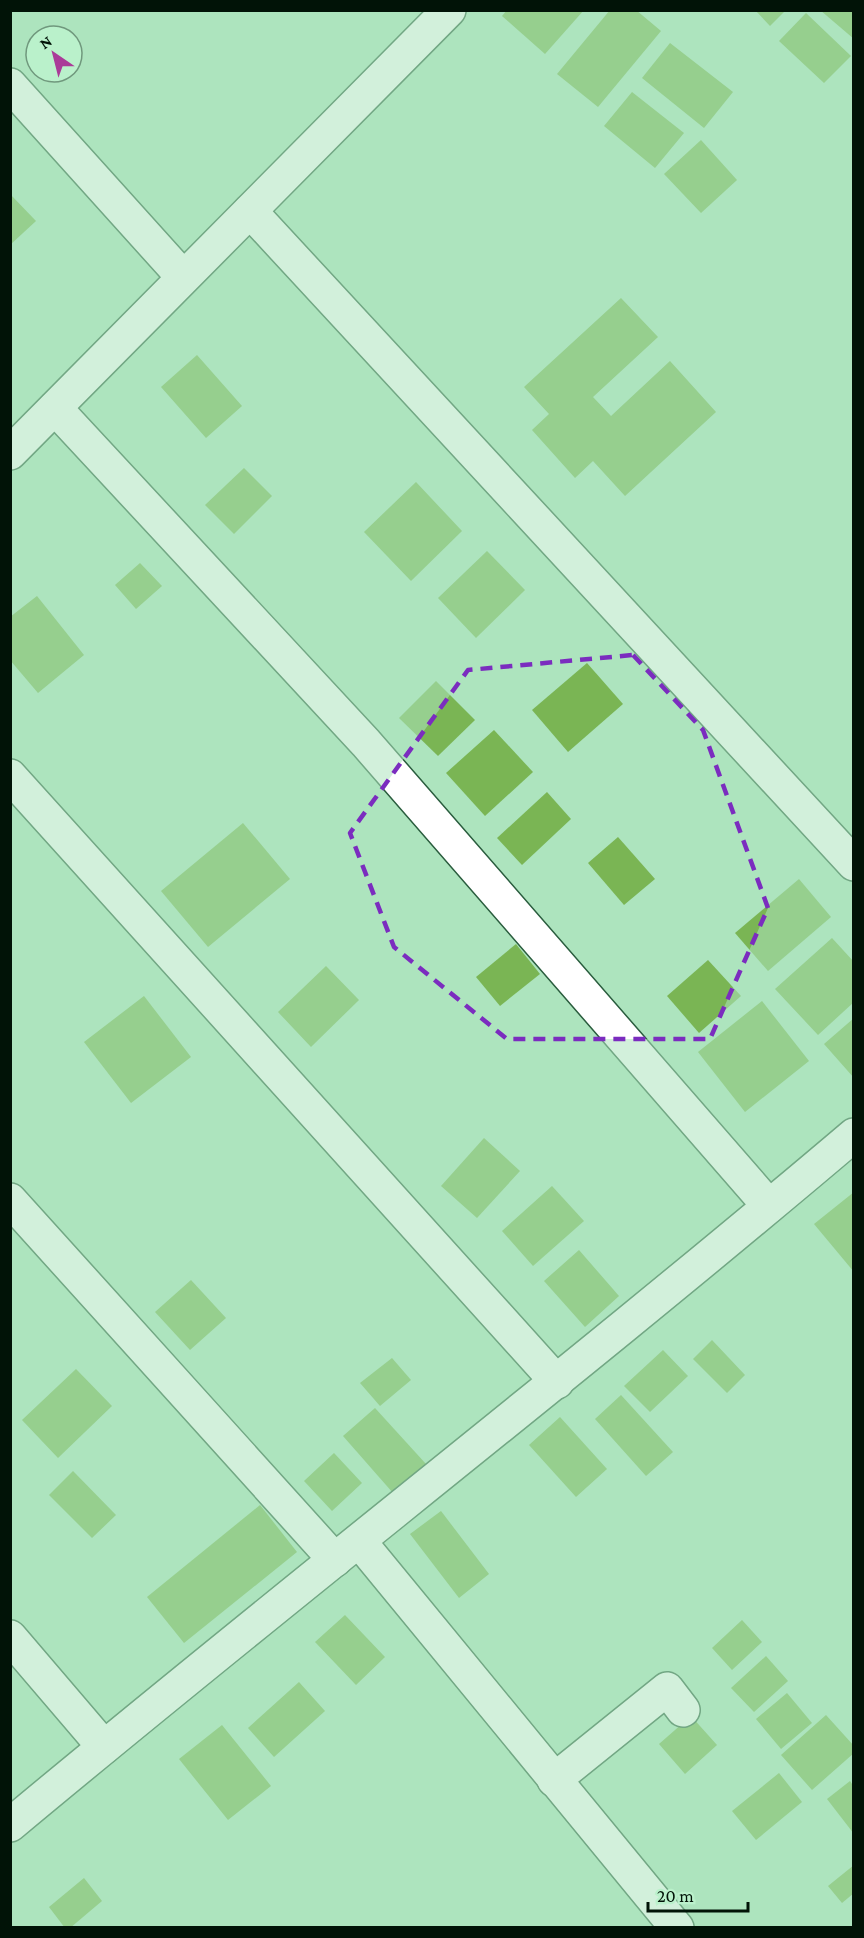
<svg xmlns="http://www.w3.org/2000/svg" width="864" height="1938" font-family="'Crimson Pro',serif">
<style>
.building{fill:#7ab554}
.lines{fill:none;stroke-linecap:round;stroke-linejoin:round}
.minor-casing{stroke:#2a5d3e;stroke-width:36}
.minor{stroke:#fff;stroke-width:33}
.marked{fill:none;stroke:#7b2cbf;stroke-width:4.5;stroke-dasharray:12 8;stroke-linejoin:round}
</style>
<rect width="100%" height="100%" fill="#ade4be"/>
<g class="building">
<path d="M507,10H584L545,54L502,16Z"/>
<path d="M610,10H636L661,31L598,107L557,74Z"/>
<path d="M755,10H786L770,26Z"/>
<path d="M820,10H854V39Z"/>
<path d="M806,13L851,56L824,83L779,41Z"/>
<path d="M670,43L733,92L704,128L642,78Z"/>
<path d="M632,92L684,133L655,168L604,126Z"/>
<path d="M701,140L737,180L701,213L664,174Z"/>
<path d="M10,194L36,221L10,245Z"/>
<path d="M621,298L658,337L593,397L611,416L670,361L716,412L625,496L593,461L575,478L532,430L549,414L524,387Z"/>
<path d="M197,355L242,406L206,438L161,387Z"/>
<path d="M244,468L272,496L234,534L205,505Z"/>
<path d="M416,482L462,531L411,581L364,532Z"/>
<path d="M487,551L525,590L476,638L438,598Z"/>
<path d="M140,563L162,586L136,609L115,585Z"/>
<path d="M37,596L84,655L38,693L10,660V617Z"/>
<path d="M587,663L623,704L568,752L532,710Z"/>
<path d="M436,681L475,720L438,756L399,718Z"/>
<path d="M494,730L533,772L485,816L446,773Z"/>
<path d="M547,792L571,819L522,865L497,838Z"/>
<path d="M243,823L290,879L208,947L161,891Z"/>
<path d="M618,837L655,879L624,905L588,863Z"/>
<path d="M799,879L831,917L768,971L735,933Z"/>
<path d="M832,938L854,962V1002L818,1035L775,989Z"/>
<path d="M516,944L540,974L500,1006L476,977Z"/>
<path d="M708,960L741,996L699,1033L667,996Z"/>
<path d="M326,966L359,1000L311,1047L278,1012Z"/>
<path d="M144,996L191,1057L131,1103L84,1042Z"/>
<path d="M762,1001L809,1061L745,1112L698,1052Z"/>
<path d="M854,1018V1078L824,1044Z"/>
<path d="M484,1138L520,1171L477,1218L441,1186Z"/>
<path d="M552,1186L584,1221L533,1266L502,1231Z"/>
<path d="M854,1192V1272L814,1224Z"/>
<path d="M579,1250L619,1296L585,1327L544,1281Z"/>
<path d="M191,1280L226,1318L190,1350L155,1312Z"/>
<path d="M712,1340L745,1375L727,1393L693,1359Z"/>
<path d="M663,1350L688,1376L650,1412L624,1386Z"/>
<path d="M392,1358L411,1380L380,1406L360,1383Z"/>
<path d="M76,1369L112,1406L58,1458L22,1420Z"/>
<path d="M621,1395L673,1452L646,1476L595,1419Z"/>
<path d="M375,1408L426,1464L393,1493L343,1436Z"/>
<path d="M560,1417L607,1469L576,1497L529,1445Z"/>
<path d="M334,1453L362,1483L332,1511L304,1481Z"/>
<path d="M73,1471L116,1515L92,1538L49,1495Z"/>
<path d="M260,1505L297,1552L184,1643L147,1597Z"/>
<path d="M441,1511L489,1574L459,1598L410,1534Z"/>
<path d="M345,1615L385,1657L356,1685L315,1642Z"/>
<path d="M742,1620L762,1642L732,1670L712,1648Z"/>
<path d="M766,1656L788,1681L754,1712L731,1688Z"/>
<path d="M299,1682L325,1711L274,1757L248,1728Z"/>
<path d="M787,1693L812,1723L781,1749L756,1719Z"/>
<path d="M826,1715L854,1746V1753L812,1790L781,1755Z"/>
<path d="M691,1716L717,1745L685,1774L659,1744Z"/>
<path d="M222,1725L271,1786L228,1820L179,1759Z"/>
<path d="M779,1773L802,1802L756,1840L732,1811Z"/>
<path d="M850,1781L854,1787V1834L827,1799Z"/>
<path d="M854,1865V1893L842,1903L828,1886Z"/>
<path d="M84,1878L102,1901L70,1928H65L49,1907Z"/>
</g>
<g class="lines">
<defs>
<g id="minor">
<path d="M10,85L183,277"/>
<path d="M250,211L854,864"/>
<path d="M55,408L366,743L769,1206"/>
<path d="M10,453L449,10"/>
<path d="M10,776L557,1382"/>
<path d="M10,1200L335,1560"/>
<path d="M359,1541L677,1928"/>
<path d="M10,1637L104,1747"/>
<path d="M554,1780L667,1689L683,1710"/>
<path d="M10,1825C289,1592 577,1370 854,1135"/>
</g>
</defs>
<use href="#minor" class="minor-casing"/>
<use href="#minor" class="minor"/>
</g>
<path d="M0 0H864V1938H0ZM633,655L703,730L768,908L710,1039H507L394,947L350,833L468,670Z" fill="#ade4be" fill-opacity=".55" fill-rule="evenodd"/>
<path class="marked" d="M633,655L703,730L768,908L710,1039H507L394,947L350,833L468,670Z"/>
<rect width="864" height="1938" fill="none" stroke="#011307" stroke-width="24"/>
<g transform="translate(54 54) rotate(325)"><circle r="28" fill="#baf1cb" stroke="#70987d" stroke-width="1.5"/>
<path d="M0-4.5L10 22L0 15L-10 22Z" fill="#aa3b98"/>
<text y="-9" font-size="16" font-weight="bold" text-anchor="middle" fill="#011307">N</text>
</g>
<path d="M648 1902v9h100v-9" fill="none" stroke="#011307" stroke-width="3"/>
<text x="657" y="1902" font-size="18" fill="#011307" stroke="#baf1cb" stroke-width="4.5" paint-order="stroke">20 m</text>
</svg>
